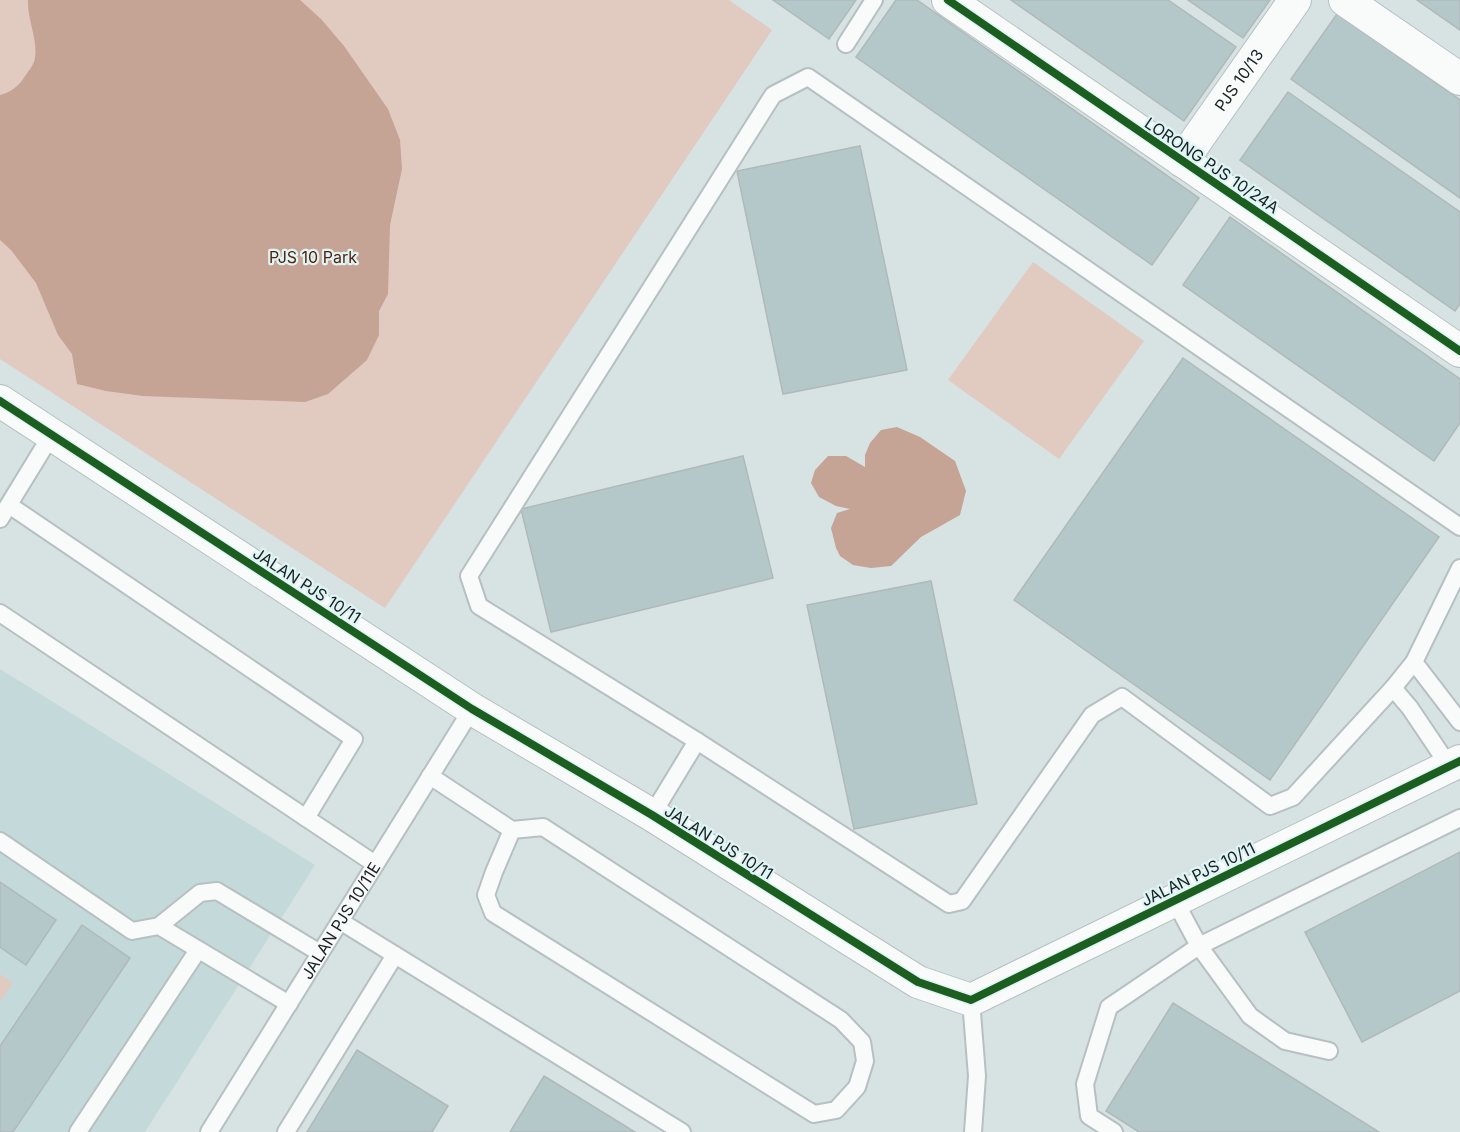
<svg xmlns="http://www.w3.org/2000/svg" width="1460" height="1132" font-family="Inter,sans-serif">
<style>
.built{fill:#c4d9da}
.green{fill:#e1cac0}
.water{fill:#c5a395}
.building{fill:#b5c8c9;stroke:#b0b9ba;stroke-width:1.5}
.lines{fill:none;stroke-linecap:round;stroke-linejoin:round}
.lane-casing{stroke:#b7c0c1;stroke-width:20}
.street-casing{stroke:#b7c0c1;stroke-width:34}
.lane{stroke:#f9fbfb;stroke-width:16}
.street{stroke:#f9fbfb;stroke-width:32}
.cycleway-casing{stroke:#dff4f5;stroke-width:11}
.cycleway{stroke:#1b5e20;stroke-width:8}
.labels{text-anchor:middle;stroke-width:4.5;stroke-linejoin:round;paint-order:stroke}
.street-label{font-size:16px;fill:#192121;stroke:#dff4f5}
.park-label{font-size:16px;fill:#54220c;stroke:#dff4f5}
</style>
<rect width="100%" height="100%" fill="#d7e2e3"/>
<path class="built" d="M0,669L315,865L145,1132H0Z"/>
<g class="green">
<path d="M0,0H729L772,30L385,608L0,359Z"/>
<path d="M1033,262L1144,341L1059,459L948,380Z"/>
<path d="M0,974L13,983L0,1002Z"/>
</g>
<g class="water">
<path d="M28,0H300L321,19L344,46L388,109L400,140L402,169L390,225L388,294L379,311V335L367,360L328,394L305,402L143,396L106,391L77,384L72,354L58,335L36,283L11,250L0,240V95C9,93 18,87 23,79C27,73 34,65 35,58C38,39 27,19 28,0Z"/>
<path d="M897,427L920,437L955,461L966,491L960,515L921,537L891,566L871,568L853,565L840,556L836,548L831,528L837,513L850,509L836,506L819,497L811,483L815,470L828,456H846L865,467V455L870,443L881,430Z"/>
</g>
<g class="building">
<path d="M773,0H856L829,39Z"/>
<path d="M896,0H917L1199,198L1152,265L856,57Z"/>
<path d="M1011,0H1168L1236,47L1184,121Z"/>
<path d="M1188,0H1270L1243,38Z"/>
<path d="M1417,0H1460V30Z"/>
<path d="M1337,14L1460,100V198L1291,79Z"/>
<path d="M1288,92L1460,212V304L1455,311L1240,160Z"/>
<path d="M860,146L907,370L783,394L737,171Z"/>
<path d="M1230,217L1460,379V423L1434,461L1183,285Z"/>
<path d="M1183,358L1439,537L1270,780L1014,600Z"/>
<path d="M743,456L773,578L551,632L521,509Z"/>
<path d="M931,581L977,804L854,829L807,605Z"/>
<path d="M1460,852V991L1362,1042L1305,932Z"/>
<path d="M0,882L56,920L26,965L0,947Z"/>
<path d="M82,925L130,958L13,1132H0V1046Z"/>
<path d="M1173,1003L1379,1132H1139L1106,1111Z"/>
<path d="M357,1050L448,1106L432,1132H307Z"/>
<path d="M544,1076L635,1132H510Z"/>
</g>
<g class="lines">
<defs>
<g id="lane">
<path d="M846,44L874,0"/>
<path d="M9,505L354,739L306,818"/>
<path d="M0,519L52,434"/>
<path d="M1460,527L808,77L773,95L469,576L479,606L697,741L949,904L962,901L1092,715L1122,697L1270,806L1293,797L1393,688L1414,662L1460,568"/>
<path d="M0,613L375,864"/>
<path d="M1414,662L1460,722"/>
<path d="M1393,688L1410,708L1449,766"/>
<path d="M430,776L512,830L543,827L841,1020L862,1042L865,1061L857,1087L836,1110L814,1114L493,913L486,895L494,872L512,830"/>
<path d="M652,815L697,741"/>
<path d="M0,841L132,931L159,926L200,893L217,891L320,953"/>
<path d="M1175,901L1199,946L1250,1016L1285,1041L1329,1051"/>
<path d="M340,921L682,1132"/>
<path d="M159,926L289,1004"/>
<path d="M971,1000L977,1076L973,1132"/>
<path d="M78,1132L198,950"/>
<path id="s1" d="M209,1132L472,709"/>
<path d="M286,1132L395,955"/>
<path d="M1114,1132L1089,1116L1085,1084L1109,1007L1199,946L1460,818"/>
</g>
<g id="street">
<path d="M948,0L1460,351"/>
<path d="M1345,0L1460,79"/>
<path id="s2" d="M1182,161L1295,0"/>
<path d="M0,401L472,709L652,815L918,982L971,1000L1460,761"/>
</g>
</defs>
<use href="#lane" class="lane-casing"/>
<use href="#street" class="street-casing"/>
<use href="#lane" class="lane"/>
<use href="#street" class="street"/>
<defs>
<g id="cycleway">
<path d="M948,0L1460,351"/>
<path d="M0,401L472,709L652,815L918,982L971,1000L1460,761"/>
</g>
</defs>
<use href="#cycleway" class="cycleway-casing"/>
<use href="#cycleway" class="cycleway"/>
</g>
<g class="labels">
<g class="street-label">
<text dy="6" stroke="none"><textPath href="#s2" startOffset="99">PJS 10/13</textPath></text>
<text transform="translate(1212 165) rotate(34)" y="6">LORONG PJS 10/24A</text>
<text transform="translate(307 585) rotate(33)" y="6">JALAN PJS 10/11</text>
<text transform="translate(719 842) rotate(32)" y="6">JALAN PJS 10/11</text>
<text transform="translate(1198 874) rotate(-26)" y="6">JALAN PJS 10/11</text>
<text dy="6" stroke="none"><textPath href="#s1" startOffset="249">JALAN PJS 10/11E</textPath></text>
</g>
<g class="park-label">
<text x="313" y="263">PJS 10 Park</text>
</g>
</g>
</svg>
